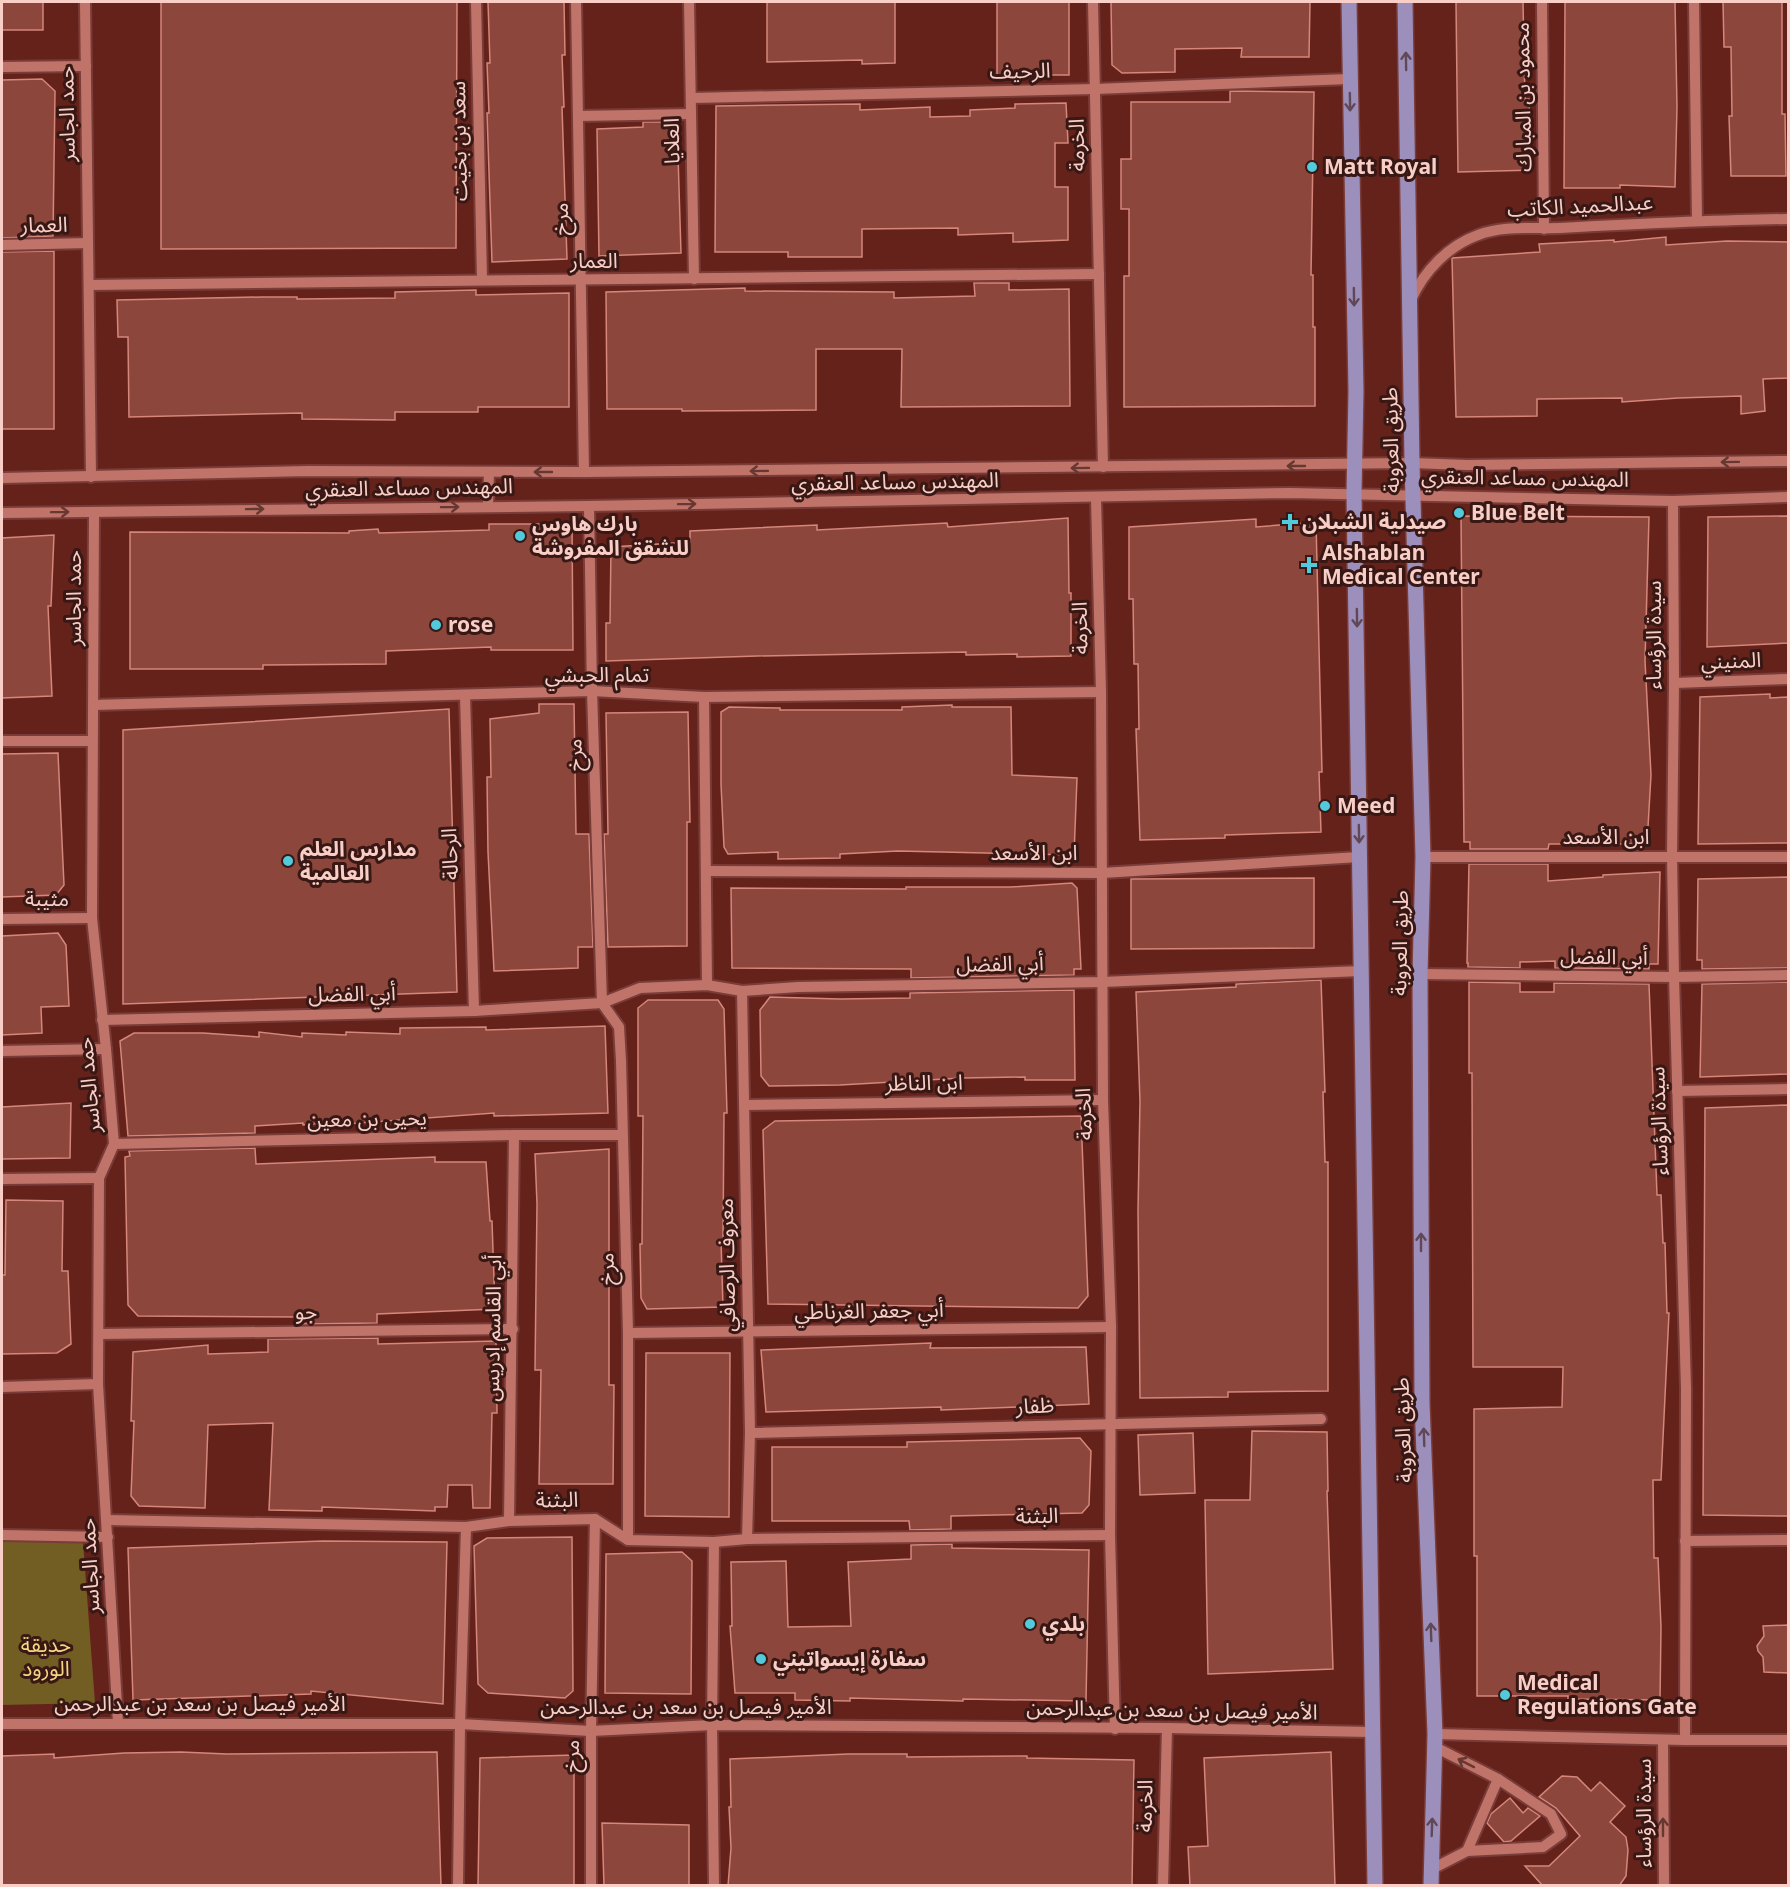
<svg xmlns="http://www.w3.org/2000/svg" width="1790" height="1887" font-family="'Noto Sans','Noto Sans Arabic',sans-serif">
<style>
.green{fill:#725d23}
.building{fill:#8d463c;stroke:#d5877b;stroke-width:1.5}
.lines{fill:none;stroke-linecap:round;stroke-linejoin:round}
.minor-casing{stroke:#793c39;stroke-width:14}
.major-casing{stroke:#793c39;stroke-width:18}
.minor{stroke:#c07469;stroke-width:10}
.major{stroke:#9d8fbb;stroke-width:15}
.oneway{stroke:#604857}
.oneway2{stroke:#673832}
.poi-dot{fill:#53cadc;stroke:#371814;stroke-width:2}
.labels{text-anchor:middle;stroke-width:6;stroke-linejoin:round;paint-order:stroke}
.street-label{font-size:21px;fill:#f9cec7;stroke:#371814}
.poi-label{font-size:21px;font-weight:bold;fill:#f9cec7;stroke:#371814;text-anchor:start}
.park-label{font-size:21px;fill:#f6d580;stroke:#371814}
</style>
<rect width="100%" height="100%" fill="#65221b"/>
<path class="green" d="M2,1541L83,1542L95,1703L2,1705Z"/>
<g class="building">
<rect x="2" y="2" width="41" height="28"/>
<path d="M161,2H457L456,248L161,249Z"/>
<path d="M488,2H564L565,55H562L564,107H562L567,259L492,262L487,113H489L487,63H490Z"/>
<path d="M767,2H895V63L862,64V60L767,62Z"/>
<rect x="997" y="2" width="72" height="73"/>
<path d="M1111,2H1310L1309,57H1241L1242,48L1175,49V72L1122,73L1112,65Z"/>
<path d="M1456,2H1523L1525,99H1529L1531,170L1458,172Z"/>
<path d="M1565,2H1675L1677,107L1675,187L1620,185V188H1564Z"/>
<path d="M1723,2H1782V114H1785L1786,176H1731L1729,116H1732L1731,47H1724Z"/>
<path d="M42,79L55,91L53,236L2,238V80Z"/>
<path d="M1230,91L1314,92L1311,275H1313V327H1315V406L1124,407V276H1129V209H1121V159H1131V102H1230Z"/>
<path d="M1066,103L1068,143H1055V187H1068V240L1013,242V233L958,235V228L862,229V257H788V252H715L716,106L860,104V110L930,107V117L970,116V110L1015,108V104Z"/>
<path d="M643,122H677L681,253L599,256L597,129L643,127Z"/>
<path d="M1666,237V245L1727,241L1788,242V378L1763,379L1765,411L1741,414V396L1678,398L1622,402V398L1537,399V416L1456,417L1452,258L1540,252L1539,244L1614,240V242Z"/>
<path d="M54,251V429H2V252Z"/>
<path d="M974,283H1009V290L1069,289L1070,406L901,407L902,349H816V410L682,411V409H607L606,292L745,288V291L894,292V298L975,296Z"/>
<path d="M476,290V295L569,293V407H478V412H395V420L302,419V413L129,417L128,337H118L117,300L262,297H297V299L395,298V292Z"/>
<path d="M1461,516L1649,517L1645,661L1651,775L1647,844H1549L1548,849H1470V842H1464Z"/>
<path d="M1788,516V643L1707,647L1708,517Z"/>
<path d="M1068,518L1069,593H1071V656L1017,657V654L966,655V652L757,656L606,661V623H610L611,547L690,542V531L817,525V530L947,523L948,527Z"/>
<path d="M1256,519V527L1316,522L1322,772H1319L1321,832L1225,835V838L1140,840L1136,729H1139L1138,664H1134L1133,599H1129V527Z"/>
<path d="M489,524H572L573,650H491V647L386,651V664L263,665V669H130V532L349,533V531L378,529L379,533L489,530Z"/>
<path d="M54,535L51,606H48L52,696L2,698V538Z"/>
<path d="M1770,694V698L1788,697V843L1698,844L1700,697Z"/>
<path d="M539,704H574L576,834H589L593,947H578V968L494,971L488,852L487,777H491L490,719L539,713Z"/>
<path d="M952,705V707H1011L1012,775L1077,778L1074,855L898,851L840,854V858L778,859V852L728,854L724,847L721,784V712L729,707L780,708V710H902V707Z"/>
<path d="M449,709L457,992L123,1004V730Z"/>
<path d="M688,712L690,822H687V946L608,947L604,834H608L606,713Z"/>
<path d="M58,753L64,885L56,895L2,897V754Z"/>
<path d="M1469,864H1548V881L1603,877V875L1660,872L1658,964H1649V969L1555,968V961L1520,962V968L1468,967V963H1467Z"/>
<path d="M1788,877V968L1702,969V960H1697L1698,879Z"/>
<path d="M1314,878V948L1131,949V879Z"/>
<path d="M1072,883L1077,888L1081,969H1074V975L911,978V969L732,968L731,888L906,889V887H1011Z"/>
<path d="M58,933L66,945L69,1006L41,1007L42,1033L2,1035V936Z"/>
<path d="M1321,980L1325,1092H1323L1325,1162H1328V1391L1228,1392V1397L1140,1398L1138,1211L1140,1101L1136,992L1236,987V984Z"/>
<path d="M1469,982L1520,983V992H1554V983L1649,984L1657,1195H1661L1663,1243H1665L1667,1313H1669L1661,1480H1653L1654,1558H1658L1661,1627L1660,1700L1568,1699V1696H1477V1556H1474V1409L1562,1407L1563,1367H1473L1472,1073H1469Z"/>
<path d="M1788,982V1074L1700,1077L1702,984Z"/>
<path d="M1074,990L1075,1080H1025V1077L962,1078L840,1085L769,1086L761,1076L760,1010L770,997L840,999L910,998V993Z"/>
<path d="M648,1000H718L724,1009L727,1113H724L723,1241H721L723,1307L647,1309L641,1298L640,1244H642L643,1116H638V1008Z"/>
<path d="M605,1026L608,1113L494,1116V1113L346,1124V1121L303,1125V1123L255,1126V1133L128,1136L120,1041L134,1033H203L259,1037V1032L302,1037V1033L346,1035V1032L400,1034V1028L486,1027V1030Z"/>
<path d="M71,1103L70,1158L2,1159V1107Z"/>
<path d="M1788,1105V1516L1703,1515L1705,1108Z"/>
<path d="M1081,1116L1088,1296L1078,1308L768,1304L763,1130L775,1121Z"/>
<path d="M255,1148L256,1164L435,1157V1162H486L490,1221H492L495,1309L377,1314V1323L303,1324L302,1317L138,1316L128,1305L125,1157L130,1156L129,1151Z"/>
<path d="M609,1149V1385H614L613,1484H539L541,1370H535L537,1204L535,1154Z"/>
<path d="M6,1200L63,1201L62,1271H68L71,1344L57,1353L2,1354V1275H5Z"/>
<path d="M378,1338V1344L496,1341L497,1413H492L490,1508H473L472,1485H448L447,1507H435V1511L322,1507V1511L269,1510L273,1423L208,1425L205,1508L139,1506L131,1496L134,1421H131L133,1352L208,1345V1354L268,1352V1339Z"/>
<path d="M931,1343L930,1348L1086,1347L1089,1404L941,1410V1407L766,1412L761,1350Z"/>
<path d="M646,1353H730L729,1517L645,1516Z"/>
<path d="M1252,1431L1327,1432L1328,1491H1327L1333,1669L1208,1674L1205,1500H1250Z"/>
<path d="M1193,1433L1195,1493L1140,1495L1138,1435Z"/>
<path d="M1080,1438L1091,1451L1089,1505L1082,1513L951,1516V1529L910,1530L909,1521H772V1447H907V1442Z"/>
<path d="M572,1537L573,1691L565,1698L488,1693L478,1684L474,1546L487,1538Z"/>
<path d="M323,1541L447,1542L443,1704L311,1691V1694L133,1700L128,1548Z"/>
<path d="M952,1544V1548L1089,1550L1086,1701L963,1699V1701L850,1698V1701L795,1700V1693H735L730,1626H732L731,1562L786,1561L788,1627L851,1626L848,1562L911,1559V1545Z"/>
<path d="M682,1552L692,1561L691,1694L605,1693L606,1554Z"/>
<path d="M1788,1625V1673L1764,1672L1763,1657L1758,1651L1757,1646L1764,1636L1763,1626Z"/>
<path d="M181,1752L227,1754L437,1752L441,1886H2V1756L54,1754V1758L124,1753Z"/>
<path d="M1331,1752L1335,1886H1190L1188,1847L1208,1846L1204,1758Z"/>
<path d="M848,1754H907V1757L1027,1756V1758L1134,1760L1132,1886H728L731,1848L729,1807H731L730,1759Z"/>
<path d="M574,1755V1886H478L480,1758Z"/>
<path d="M1562,1776L1577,1777L1591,1791L1600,1782L1625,1806L1610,1822L1626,1837L1628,1850L1626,1876L1619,1886H1543L1525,1866H1549L1580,1836L1556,1808L1539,1797Z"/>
<path d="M1510,1798L1523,1813L1528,1808L1540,1816L1511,1841L1504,1842L1487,1823L1491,1814Z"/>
<path d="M602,1823L689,1825V1886H604Z"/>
</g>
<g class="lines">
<defs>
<g id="minor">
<path d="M85,2C87,160 90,318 91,477"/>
<path d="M476,2L482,279"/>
<path d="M576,2L584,472"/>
<path d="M689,2L694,279"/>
<path d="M1093,2L1103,467"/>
<path d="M1542,2L1544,229"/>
<path d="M1694,2L1697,220"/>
<path d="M2,67L86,66"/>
<path d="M691,98L1095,89L1349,79"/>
<path d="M578,116L691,114"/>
<path d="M2,245L88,243"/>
<path d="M90,285C426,280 762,278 1099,274"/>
<path d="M1411,300C1424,271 1448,246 1478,235C1503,225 1533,229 1560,228C1636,224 1712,220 1788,219"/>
<path d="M2,478L308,471L584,472L1412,463L1467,465L1788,461"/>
<path d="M1096,498L1101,692L1103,1100L1111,1327L1110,1535L1115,1729"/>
<path d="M1673,501L1674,683L1672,856L1674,977L1686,1388L1685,1740"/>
<path d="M589,506L592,691L602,1003L619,1027L621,1061L628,1333V1540"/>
<path d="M488,507L489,472"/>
<path d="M94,512L92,918L106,1049L114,1144L99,1178L98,1384L118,1723"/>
<path d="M2,513L589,506L1290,493L1673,501L1788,497"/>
<path d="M1674,683L1788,679"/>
<path d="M465,696L474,1011"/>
<path d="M704,697L707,985"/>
<path d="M93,705L592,691L704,697L1101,692"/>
<path d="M2,741H92"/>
<path d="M1423,857H1788"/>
<path d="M707,871L1102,873L1359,857"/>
<path d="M2,919L92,918"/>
<path d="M1420,974L1674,977L1788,975"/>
<path d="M742,991L750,1433L747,1539"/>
<path d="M102,1020L474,1011L602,1003L640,988L707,985L742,991L798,987L1102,982L1361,971"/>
<path d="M2,1051L106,1049"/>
<path d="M1677,1091L1788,1089"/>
<path d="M745,1105L1103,1100"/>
<path d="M114,1144L514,1135H622"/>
<path d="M2,1179L99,1178"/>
<path d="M628,1333L1111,1327"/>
<path d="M99,1334L513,1329"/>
<path d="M2,1387L98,1384"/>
<path d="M750,1433L1321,1419"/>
<path d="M107,1520L466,1527L509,1521L595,1519L628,1540L714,1542L747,1539L1110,1535"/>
<path d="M509,1521L514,1135"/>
<path d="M2,1535L108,1537"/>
<path d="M1685,1541L1788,1540"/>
<path d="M2,1724H460L591,1731L712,1725L1167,1728L1371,1732"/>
<path d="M1435,1734L1685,1740H1788"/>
<path d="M1663,1740L1664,1886"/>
<path d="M1467,1851L1498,1779"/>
<path d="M1430,1870L1467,1851L1543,1847L1561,1834L1551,1814L1498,1779L1435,1747"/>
<path d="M458,1886L460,1724L466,1527"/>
<path d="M591,1886V1731L595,1519"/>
<path d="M714,1886L712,1725L714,1542"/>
<path d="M1163,1886L1167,1728"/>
</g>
<g id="major">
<path d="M1349,2L1356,391L1354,493L1375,1886"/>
<path d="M1405,2L1412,463L1423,857L1420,974L1422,1403L1435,1734L1431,1886"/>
</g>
</defs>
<use href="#minor" class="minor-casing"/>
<use href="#major" class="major-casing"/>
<use href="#minor" class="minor"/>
<use href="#major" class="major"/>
</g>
<defs><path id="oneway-shaft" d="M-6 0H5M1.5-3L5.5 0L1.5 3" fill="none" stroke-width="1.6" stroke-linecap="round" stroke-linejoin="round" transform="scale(1.5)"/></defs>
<g class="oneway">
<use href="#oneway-shaft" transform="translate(1406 61) rotate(-91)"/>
<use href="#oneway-shaft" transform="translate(1350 102) rotate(89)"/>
<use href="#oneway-shaft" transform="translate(1354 297) rotate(89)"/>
<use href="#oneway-shaft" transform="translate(1357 618) rotate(89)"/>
<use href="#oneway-shaft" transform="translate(1359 834) rotate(89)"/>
<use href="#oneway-shaft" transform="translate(1421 1242) rotate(-90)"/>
<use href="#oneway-shaft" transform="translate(1424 1437) rotate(-92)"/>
<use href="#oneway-shaft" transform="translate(1431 1632) rotate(-92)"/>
<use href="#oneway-shaft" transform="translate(1432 1827) rotate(-88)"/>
</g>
<g class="oneway2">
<use href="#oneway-shaft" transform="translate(1730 462) rotate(179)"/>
<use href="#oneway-shaft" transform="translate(1296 466) rotate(180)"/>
<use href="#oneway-shaft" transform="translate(1080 468) rotate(179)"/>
<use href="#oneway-shaft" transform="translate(759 471) rotate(179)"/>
<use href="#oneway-shaft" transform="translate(543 472) rotate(-180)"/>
<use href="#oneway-shaft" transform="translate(687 504) rotate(-1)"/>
<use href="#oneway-shaft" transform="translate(450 507) rotate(-1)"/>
<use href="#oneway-shaft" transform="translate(255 509) rotate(-1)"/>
<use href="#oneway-shaft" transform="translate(60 512) rotate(-1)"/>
<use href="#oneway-shaft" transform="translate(1466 1763) rotate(-153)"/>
<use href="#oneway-shaft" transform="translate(1663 1827) rotate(-90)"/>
</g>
<g class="poi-dot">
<circle cx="1312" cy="167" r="6"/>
<circle cx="1459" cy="513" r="6"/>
<path d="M1287 513h6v6h6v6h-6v6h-6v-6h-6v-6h6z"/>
<circle cx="520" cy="536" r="6"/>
<path d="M1306 556h6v6h6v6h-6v6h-6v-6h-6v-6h6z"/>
<circle cx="436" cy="625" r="6"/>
<circle cx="1325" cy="806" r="6"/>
<circle cx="288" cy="861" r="6"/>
<circle cx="1030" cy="1624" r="6"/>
<circle cx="761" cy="1659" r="6"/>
<circle cx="1505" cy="1695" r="6"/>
</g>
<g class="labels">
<g class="street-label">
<text transform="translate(1020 71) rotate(-1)" y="7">الرحيف</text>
<text transform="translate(1523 97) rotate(-91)" y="7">محمود بن المبارك</text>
<text transform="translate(67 114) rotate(-91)" y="7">حمد الجاسر</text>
<text transform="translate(459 141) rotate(-91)" y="7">سعد بن بخيت</text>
<text transform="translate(672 141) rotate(-91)" y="7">العلايا</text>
<text transform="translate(1077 145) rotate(-91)" y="7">الخرمة</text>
<text transform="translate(1580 206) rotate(-3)" y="7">عبدالحميد الكاتب</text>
<text transform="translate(561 219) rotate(-91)" y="7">مرخ</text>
<text transform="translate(44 225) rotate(-1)" y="7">العمار</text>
<text x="594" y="268">العمار</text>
<text transform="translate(1391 440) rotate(-91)" y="7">طريق العروبة</text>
<text transform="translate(1525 478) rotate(1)" y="7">المهندس مساعد العنقري</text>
<text transform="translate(895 482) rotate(-1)" y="7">المهندس مساعد العنقري</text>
<text transform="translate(409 488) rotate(-1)" y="7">المهندس مساعد العنقري</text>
<text transform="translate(74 598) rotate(-90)" y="7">حمد الجاسر</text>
<text transform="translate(1080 628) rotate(-91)" y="7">الخرمة</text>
<text transform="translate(1654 635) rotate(-90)" y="7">سيدة الرؤساء</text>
<text transform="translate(1731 661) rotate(-2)" y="7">المنيني</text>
<text x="597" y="682">تمام الحبشي</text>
<text transform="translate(575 755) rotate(-92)" y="7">مرخ</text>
<text x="1606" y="844">ابن الأسعد</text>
<text x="1034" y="860">ابن الأسعد</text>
<text transform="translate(450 854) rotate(-92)" y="7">الرحالة</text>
<text x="47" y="906">مثيبة</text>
<text transform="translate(1400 943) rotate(-89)" y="7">طريق العروبة</text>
<text transform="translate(1604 957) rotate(1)" y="7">أبي الفضل</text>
<text transform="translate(1000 964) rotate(-1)" y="7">أبي الفضل</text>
<text transform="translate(352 994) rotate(-1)" y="7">أبي الفضل</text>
<text transform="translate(924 1083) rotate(-1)" y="7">ابن الناظر</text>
<text transform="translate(89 1085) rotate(-95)" y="7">حمد الجاسر</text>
<text transform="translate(1084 1114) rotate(-92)" y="7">الخرمة</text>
<text transform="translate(367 1119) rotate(-1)" y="7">يحيى بن معين</text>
<text transform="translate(1659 1121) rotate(-92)" y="7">سيدة الرؤساء</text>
<text transform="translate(727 1265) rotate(-91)" y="7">معروف الرصافي</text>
<text transform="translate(607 1269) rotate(-92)" y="7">مرخ</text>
<text transform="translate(869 1311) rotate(-1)" y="7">أبي جعفر الغرناطي</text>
<text transform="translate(306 1312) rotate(-1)" y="7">جو</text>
<text transform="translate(493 1328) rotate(-89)" y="7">أبي القاسم إدريس</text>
<text transform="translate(1035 1406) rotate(-2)" y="7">ظفار</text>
<text transform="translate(1403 1430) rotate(-92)" y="7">طريق العروبة</text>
<text transform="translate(557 1500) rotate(-1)" y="7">البثنة</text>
<text transform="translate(1037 1516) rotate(-1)" y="7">البثنة</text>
<text transform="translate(90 1566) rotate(-93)" y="7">حمد الجاسر</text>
<text x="200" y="1711">الأمير فيصل بن سعد بن عبدالرحمن</text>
<text x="686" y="1714">الأمير فيصل بن سعد بن عبدالرحمن</text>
<text transform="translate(1172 1710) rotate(1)" y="7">الأمير فيصل بن سعد بن عبدالرحمن</text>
<text transform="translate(572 1756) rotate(-90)" y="7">مرخ</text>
<text transform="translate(1145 1806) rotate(-89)" y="7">الخرمة</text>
<text transform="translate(1644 1813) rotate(-90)" y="7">سيدة الرؤساء</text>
</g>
<g class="poi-label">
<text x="1324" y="174">Matt Royal</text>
<text x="1471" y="520">Blue Belt</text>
<text x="1302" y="529">صيدلية الشبلان</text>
<text x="532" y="531">بارك هاوس<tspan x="532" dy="24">للشقق المفروشة</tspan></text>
<text x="1322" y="560">Alshablan<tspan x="1322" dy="24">Medical Center</tspan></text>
<text x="448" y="632">rose</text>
<text x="1337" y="813">Meed</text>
<text x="300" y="856">مدارس العلم<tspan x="300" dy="24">العالمية</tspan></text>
<text x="1042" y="1631">بلدي</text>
<text x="773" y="1666">سفارة إيسواتيني</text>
<text x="1517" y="1690">Medical<tspan x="1517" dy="24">Regulations Gate</tspan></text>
</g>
<g class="park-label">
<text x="46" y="1652">حديقة<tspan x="46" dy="24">الورود</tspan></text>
</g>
</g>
<rect width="1790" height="1887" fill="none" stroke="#f9cec7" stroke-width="6"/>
</svg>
